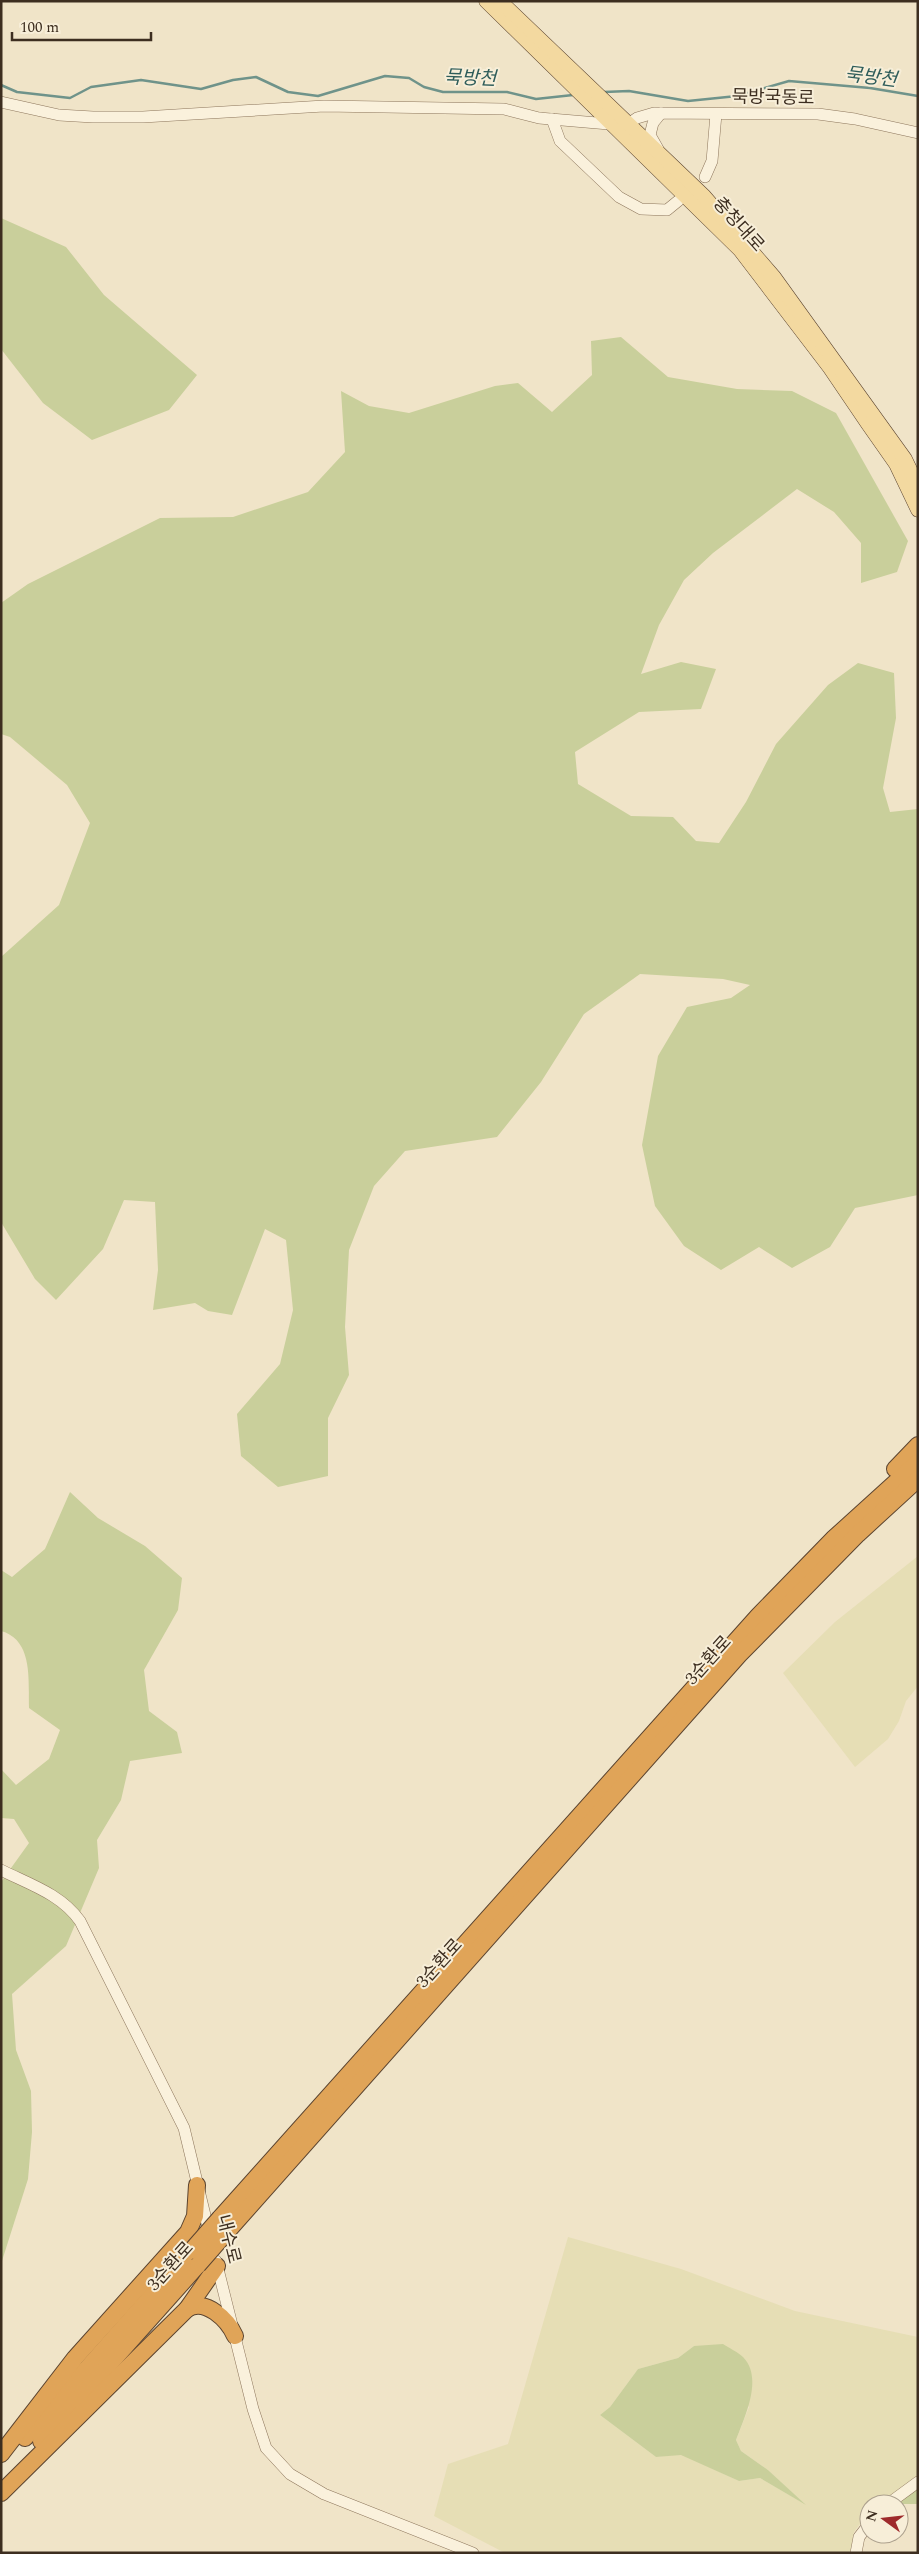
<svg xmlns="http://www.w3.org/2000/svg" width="919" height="2554" font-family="Spectral,'Noto Sans KR',serif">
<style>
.farmland{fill:#e6deb5;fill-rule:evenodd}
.green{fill:#c9cf9b}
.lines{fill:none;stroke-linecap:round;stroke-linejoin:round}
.stream{stroke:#6f938a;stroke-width:2.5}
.minor-casing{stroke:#8d765c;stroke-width:12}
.major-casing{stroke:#5b4430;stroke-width:15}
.highway-casing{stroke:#5b4430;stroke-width:18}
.minor{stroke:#faf1dc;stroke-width:11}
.major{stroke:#f3d9a0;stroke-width:14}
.highway{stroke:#e0a458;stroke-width:16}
.highway-bridge-casing{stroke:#5b4430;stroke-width:18;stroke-linecap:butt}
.highway-bridge{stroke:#e0a458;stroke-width:16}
.labels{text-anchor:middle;stroke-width:4;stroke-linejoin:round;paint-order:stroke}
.street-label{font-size:18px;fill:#3d2e20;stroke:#f7eed8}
.water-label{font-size:19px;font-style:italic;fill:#2f5d5a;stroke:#f7eed8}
</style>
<rect width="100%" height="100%" fill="#f0e4c8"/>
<g class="farmland">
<path d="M918,1556V1686L906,1701L899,1721L888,1739L855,1767L783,1673L835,1622Z"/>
<path d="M568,2237L681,2269L795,2311L918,2337V2476L881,2504H869V2512L854,2532L850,2553H505L434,2516L448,2464L508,2444ZM694,2346L749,2407L736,2440L741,2451L768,2470L803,2503L760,2478L739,2481L681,2454L656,2457L600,2415L610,2407L638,2369L678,2358Z"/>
</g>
<g class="green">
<path d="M1,218L66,247L104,295L197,375L169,410L92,440L43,403L1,349Z"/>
<path d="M621,337L668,377L737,389L792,391L836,413L908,541L897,572L861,583V543L834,512L797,489L713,553L684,580L659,625L641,674L681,662L716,669L701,709L639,712L575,752L578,784L631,816L673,817L696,841L719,843L746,802L776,744L828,685L858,663L894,673L896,718L883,788L890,812L918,809V1195L855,1208L830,1247L792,1268L759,1247L721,1270L684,1246L655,1206L642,1145L658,1056L687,1007L731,998L750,985L723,979L640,974L584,1014L541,1082L497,1137L405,1151L374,1186L349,1250L345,1327L349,1375L328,1418V1476L278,1487L241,1456L237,1414L280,1364L293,1310L286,1240L265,1229L232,1315L208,1311L195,1303L153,1310L158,1270L155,1202L124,1200L103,1249L56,1300L35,1279L1,1222V957L59,905L90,823L67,785L10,737L1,734V603L28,584L160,518L233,517L308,492L345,452L341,391L369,406L409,413L495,386L518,383L552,412L592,375L591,341Z"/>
<path d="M70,1492L98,1518L145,1546L182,1578L178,1610L144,1670L149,1711L177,1732L182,1753L130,1761L121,1800L97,1840L99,1868L66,1946L12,1994L16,2050L31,2091L32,2132L28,2179L1,2264V1882L29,1843L14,1819L1,1818V1769L16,1785L49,1759L60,1730L29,1708C28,1682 34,1640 1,1631V1570L12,1577L45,1549Z"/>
<path d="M723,2344C729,2348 738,2352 743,2357C764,2378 744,2418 736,2440L741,2451L768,2470L806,2505L760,2478L739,2481L681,2455L656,2457L600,2415L610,2407L638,2369L678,2358L694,2346Z"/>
<path d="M918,2488V2504H901L902,2498Z"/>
</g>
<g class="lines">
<g class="stream">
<path d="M1,85L17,92L70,98L91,87L141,80L201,89L233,80L256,77L288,92L318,96L385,76L409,78L424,87L443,92H507L536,99L573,95"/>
<path d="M604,92L629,91L688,101L737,96L789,81L870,88L918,96"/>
</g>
<defs>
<g id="minor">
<path d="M1,102L59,115L93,117H143L324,106L504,109L539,118L609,124H628L637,118L654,113L818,114L855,119L918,133"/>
<path d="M552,119L560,141L619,197L641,209L667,210L678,201"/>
<path d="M658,149L650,135L653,123L661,113"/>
<path d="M705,177L712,161L716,114"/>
<path d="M1,1870C29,1884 61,1894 80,1921L184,2128L210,2236"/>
<path d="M216,2261L253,2409L266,2448L290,2474L324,2494L473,2553"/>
<path d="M888,2504L918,2482"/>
<path d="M856,2553L859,2537L869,2524"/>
</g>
<g id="major">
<path d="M486,1L740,250L830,368L868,424L896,464L918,510"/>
<path d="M500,1L704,196L774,277L905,459L918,486"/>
</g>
<g id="highway">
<path d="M895,1469L918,1445"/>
<path d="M220,2218L758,1616L833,1539L918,1462"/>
<path d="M226,2233L739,1655L858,1534L918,1479"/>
<path d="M187,2309C205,2297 228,2320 235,2336"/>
<path d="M25,2438L191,2251"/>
<path d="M41,2441L198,2265"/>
<path d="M1,2454L75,2358L188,2232L195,2216L197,2185"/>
<path d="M1,2493L187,2309L217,2266"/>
</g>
</defs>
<use href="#minor" class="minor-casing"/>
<use href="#major" class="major-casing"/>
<use href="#highway" class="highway-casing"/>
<use href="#minor" class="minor"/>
<use href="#major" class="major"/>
<use href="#highway" class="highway"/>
<defs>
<g id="highway-bridge">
<path d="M191,2251L220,2218"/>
<path d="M198,2265L226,2233"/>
</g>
</defs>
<use href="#highway-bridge" class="highway-bridge-casing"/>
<use href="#highway-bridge" class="highway-bridge"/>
</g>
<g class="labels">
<g class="street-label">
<text transform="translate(773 97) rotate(1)" y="6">묵방국동로</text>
<text transform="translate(739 224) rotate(48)" y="6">충청대로</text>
<text transform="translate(708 1660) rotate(-48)" y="6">3순환로</text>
<text transform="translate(439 1963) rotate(-48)" y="6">3순환로</text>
<text transform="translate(229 2239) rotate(76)" y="6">내수로</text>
<text transform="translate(170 2266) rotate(-48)" y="6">3순환로</text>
</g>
<g class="water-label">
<text transform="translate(871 76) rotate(7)" y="7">묵방천</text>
<text transform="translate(470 77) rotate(2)" y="7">묵방천</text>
</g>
</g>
<rect width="919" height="2554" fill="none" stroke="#3d2e20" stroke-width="5"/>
<g transform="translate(884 2519) rotate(285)"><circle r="24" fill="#f7eed8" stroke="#ada18e"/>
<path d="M0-4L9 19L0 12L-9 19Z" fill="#9e2a2b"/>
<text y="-8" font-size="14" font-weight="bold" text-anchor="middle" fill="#3d2e20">N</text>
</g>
<path d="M12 32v8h139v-8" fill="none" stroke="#3d2e20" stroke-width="2.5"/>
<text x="20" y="32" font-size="15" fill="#3d2e20" stroke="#f7eed8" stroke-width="4" paint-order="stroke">100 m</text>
</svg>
